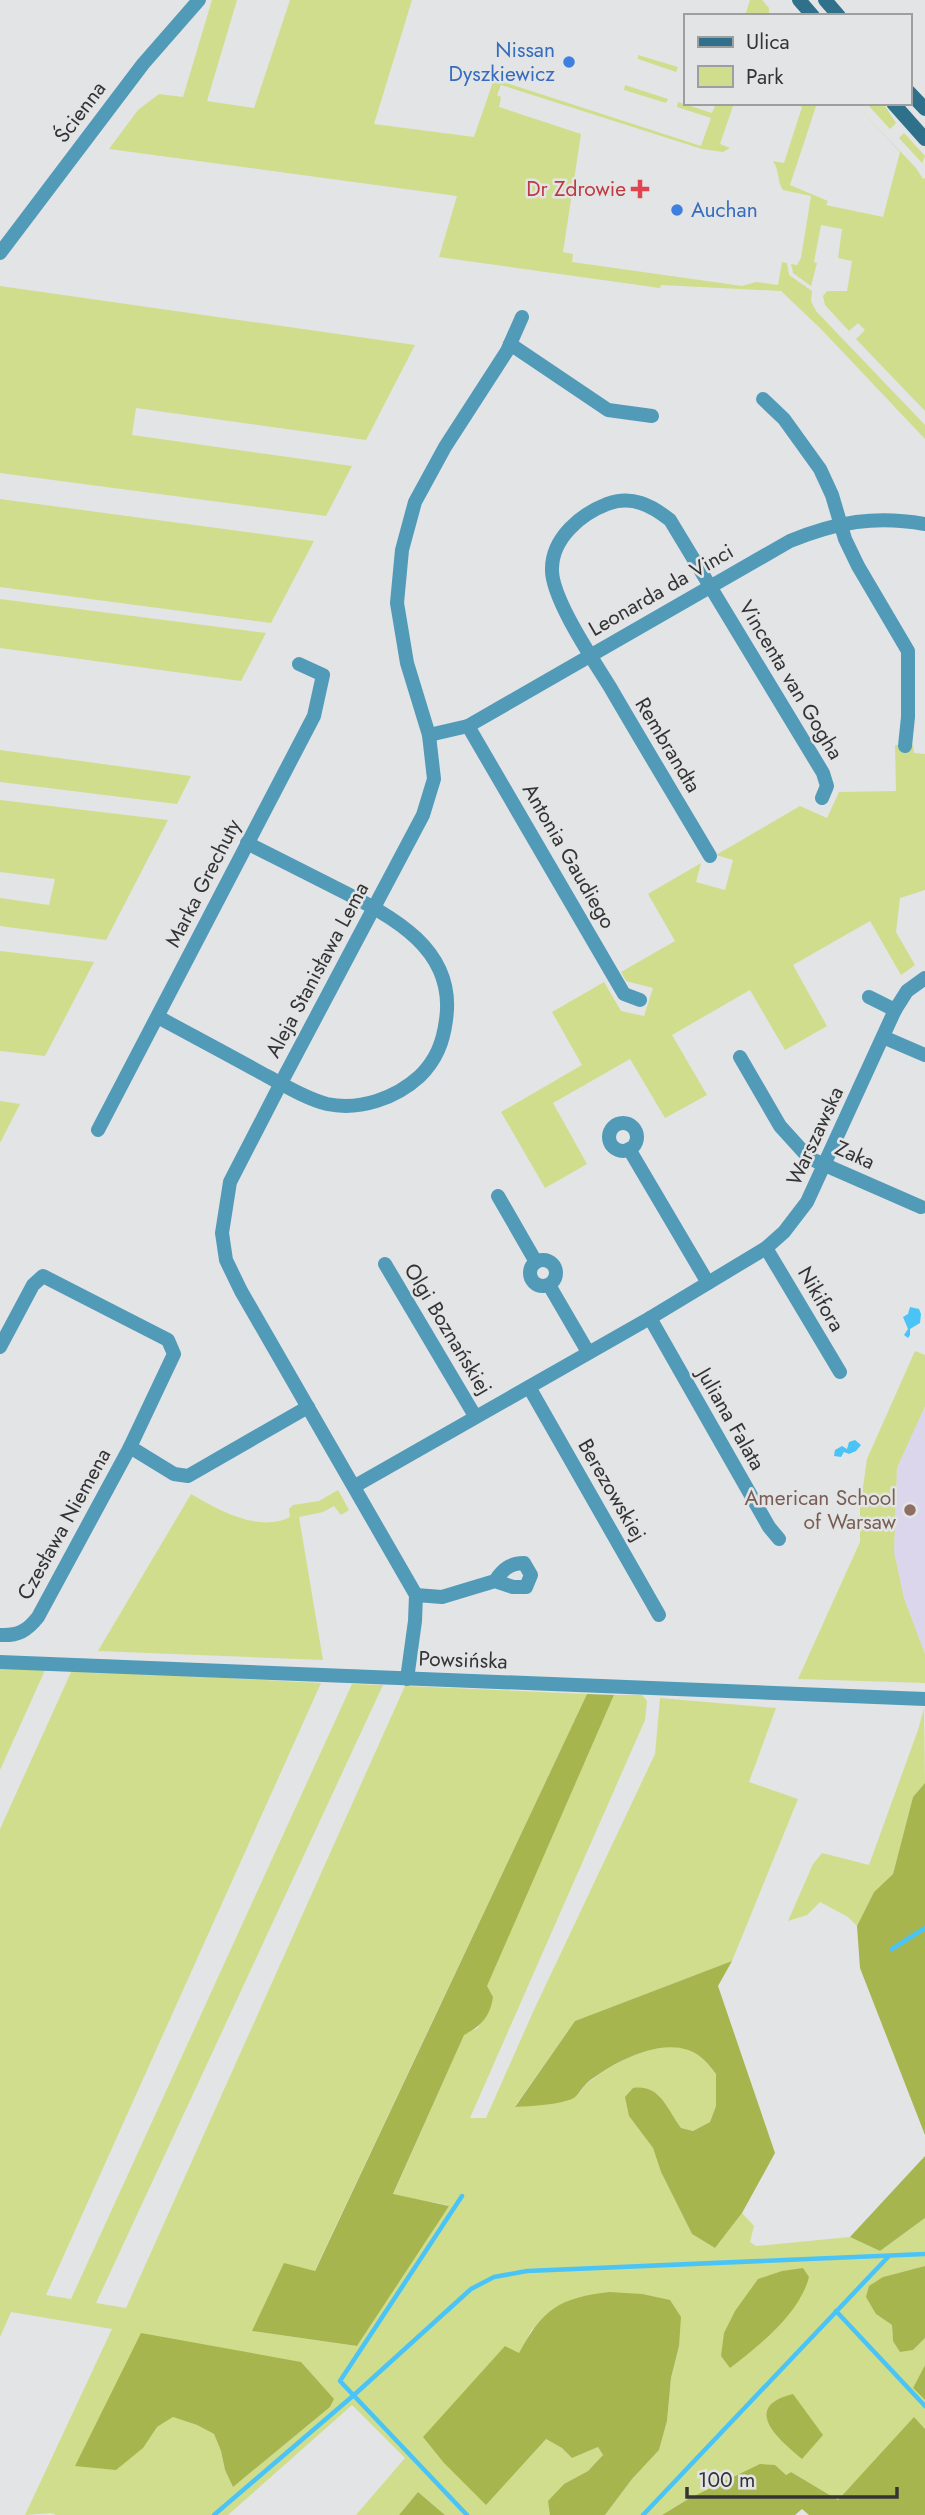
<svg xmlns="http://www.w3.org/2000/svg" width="925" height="2515" font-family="Jost,sans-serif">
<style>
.education{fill:#dcd6ec}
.green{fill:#d0dd8c;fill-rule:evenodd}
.forest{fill:#a7b54e}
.water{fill:#4ac4f7}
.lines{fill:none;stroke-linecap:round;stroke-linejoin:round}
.stream{stroke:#4ac4f7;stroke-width:4.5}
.street{stroke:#519bb8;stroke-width:14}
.secondary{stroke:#2f718a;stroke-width:14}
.shop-dot{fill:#3f7fe0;stroke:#e3e4e5;stroke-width:2.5}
.health-dot{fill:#e0444e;stroke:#e3e4e5;stroke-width:2.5}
.education-dot{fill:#8d6e63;stroke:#e3e4e5;stroke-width:2.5}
.labels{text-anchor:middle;stroke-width:5;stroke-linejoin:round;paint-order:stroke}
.shop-label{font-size:21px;fill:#366cbe;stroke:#e3e4e5;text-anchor:end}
.street-label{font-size:21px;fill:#343435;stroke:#e3e4e5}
.health-label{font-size:21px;fill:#be3a42;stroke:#e3e4e5;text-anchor:end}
.education-label{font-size:21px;fill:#785e54;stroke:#e3e4e5;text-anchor:end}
</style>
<rect width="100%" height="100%" fill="#e3e4e5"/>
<path class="education" d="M925,1406V1654L904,1598L894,1553L897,1468Z"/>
<g class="green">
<path d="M212,0H237L207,101L254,108L290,0H412L374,124L474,137L494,79L701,146L711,118L677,107L678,102L712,113L716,103H734L720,144L730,148L723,152L702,149L501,85L497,95L501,97L499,107L581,134L563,252L573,254L572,262L742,286L756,282L778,285L782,262L787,263L789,275L812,291L811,301L816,311L925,425V439L821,329L781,291L661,285L660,288L439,257L457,196L109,149L138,110L159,94L183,97Z"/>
<path d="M750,0H762L769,8V16H745Z"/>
<path d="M638,55L678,67L676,72L638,59Z"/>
<path d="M625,85L668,99L666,103L624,90Z"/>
<path d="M793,103H817L790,185L828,201L826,205L883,217L900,152L854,103L916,168L923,179L925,178V411L856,339L865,330L858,323L849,331L825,305L823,296L827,291H847L852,261L838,258L842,229L821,225L814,262L817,263L811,286L793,273L791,264L797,265L801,258L811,196L783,190C777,182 780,171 773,161L784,163L802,107Z"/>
<path d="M866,103H883L896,123L890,129Z"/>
<path d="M904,133L925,156L922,163L899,138Z"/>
<path d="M0,286L415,345L366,440L136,408L132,435L352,466L326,516L0,473Z"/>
<path d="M0,499L314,541L271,623L0,587Z"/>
<path d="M0,599L266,633L241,681L0,648Z"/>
<path d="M895,745H913L914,753L925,754V890L900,898L896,932L915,965L901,975L870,921L793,965L827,1026L785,1050L750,990L672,1035L707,1095L665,1118L630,1059L553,1103L587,1164L545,1188L501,1112L582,1065L552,1012L604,982L621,1011L644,1016L653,988L626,981L621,972L675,941L648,894L701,863L696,882L725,890L733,860L716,855L800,806L827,818L839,792L896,791Z"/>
<path d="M0,750L191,776L177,804L0,782Z"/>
<path d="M0,800L168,820L106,940L0,926V898L49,905L55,879L0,872Z"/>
<path d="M0,951L94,962L45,1056L0,1051Z"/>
<path d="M0,1101L20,1104L0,1143Z"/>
<path d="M915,1351L925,1355V1406L897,1468L894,1552L904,1598L925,1654V1683L798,1679L860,1542V1508L867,1459Z"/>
<path d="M338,1490L349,1510L341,1515L334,1506L323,1512L299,1517L323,1660L98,1651L191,1494C218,1510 259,1533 290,1517L289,1509L293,1505L319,1501Z"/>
<path d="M0,1668H46L0,1770Z"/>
<path d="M72,1670L321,1683L46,2295L71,2299L352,1684L383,1685L96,2303L126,2308L405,1686L587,1694L314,2272L253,2331L357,2346L448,2205L393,2195L464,2034L478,2028L493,1997L486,1986L614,1695H642L647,1701L645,1720L470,2118H486L533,2012L655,1754L660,1698L776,1708L749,1782L798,1799L732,1961L575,2021L515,2106C529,2106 562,2104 574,2097C580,2094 583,2086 589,2082C615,2061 671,2031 702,2057C707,2062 711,2069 716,2074V2106L710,2122L693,2131L681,2128L672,2116H629L653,2148L661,2172L692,2234L715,2248L742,2213L754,2226L750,2242L756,2246L850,2237L880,2251L925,2218V2266L883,2277L876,2314L892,2325L893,2341L913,2350L925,2338V2365L913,2388L925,2400V2429L914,2418L838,2500L791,2472L786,2475L718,2486L690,2498L662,2515H605L632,2479L659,2450L667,2421L671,2378L679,2346L532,2329L519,2354L505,2346L546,2439L562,2448L572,2458L598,2447L603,2455L588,2471L564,2484L549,2501L550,2515H445L418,2492L399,2515H356L405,2458L352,2405L228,2515H56L52,2513L25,2515L112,2329L11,2312L0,2337V1829ZM141,2333L334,2399L330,2407L233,2487L225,2470L221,2451L214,2434L197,2425L173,2417L157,2427Z"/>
<path d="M924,1708L925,1783L913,1797L893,1874L874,1892L857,1926L848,1917L820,1902L807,1915L788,1921L813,1864L822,1853L869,1865L918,1730Z"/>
</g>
<g class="forest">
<path d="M587,1694L614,1695L487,1986L493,1997C490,2017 481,2026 464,2035L393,2194L449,2206L357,2346L252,2331L284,2263L315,2271Z"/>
<path d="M925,1783V2135L860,1968L857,1926L874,1892L893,1874L913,1797Z"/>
<path d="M732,1961L718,1986L775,2153L742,2213L715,2248L692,2234L661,2172L653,2148L629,2116L625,2097L633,2088C660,2084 667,2109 681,2128L693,2131L710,2122L716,2106V2074C712,2069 707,2062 702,2058C671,2031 615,2061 588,2082C583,2086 579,2094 574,2098C560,2105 530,2106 515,2107L575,2021Z"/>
<path d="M925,2156V2218L880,2251L850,2237Z"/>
<path d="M925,2266V2338L913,2350L900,2352L893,2341L892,2325L876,2314L866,2297L869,2286L883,2277Z"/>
<path d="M803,2268L809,2277C800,2313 759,2346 730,2368L721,2356L724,2333L735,2311L758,2279L782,2271Z"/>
<path d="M609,2292L642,2294L670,2300L681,2317L679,2346L671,2378L667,2421L659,2450L632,2479L605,2515H550L548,2501L564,2484L588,2471L603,2455L598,2447L572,2458L562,2448L546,2439L486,2505L444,2463L423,2437L505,2346L519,2353C543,2309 559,2298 609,2292Z"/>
<path d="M141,2333L301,2362L334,2399L330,2407L233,2487L225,2470L221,2451L214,2434L197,2425L173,2417L157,2427L143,2448L116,2470L75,2466Z"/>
<path d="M925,2365V2400L913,2388Z"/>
<path d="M793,2394L823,2435L802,2459C779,2440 740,2407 793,2394Z"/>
<path d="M914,2417L925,2429V2515H809L802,2509L795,2515H662L690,2498L760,2464L775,2465L786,2475L791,2472L838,2500Z"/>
<path d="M418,2492L445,2515H399Z"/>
</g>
<g class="water">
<path d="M910,1307L919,1309L921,1314L920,1323L910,1329V1335L908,1338L904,1335L908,1329L903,1317L908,1314Z"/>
<path d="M855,1440L861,1445L856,1451L849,1454L844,1452L841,1457L834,1456L835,1450L842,1446L847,1449L849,1442Z"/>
</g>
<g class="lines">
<g class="stream">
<path d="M892,1949L925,1928"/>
<path d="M462,2196L340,2381L467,2515"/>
<path d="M836,2311L925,2406"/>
<path d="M214,2515L354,2395L471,2289L494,2277L527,2271L925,2254"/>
<path d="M643,2515L888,2257"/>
</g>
<g class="street">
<path d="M0,253L143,64L199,0"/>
<path d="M510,344L608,410L652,416"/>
<path d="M763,399L784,419L820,469L832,495L845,539L858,566L908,651V717L905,746"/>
<path d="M468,726L624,994L640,1000"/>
<path d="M429,735L468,726L790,541C837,522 875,515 925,524"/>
<path d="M710,856C677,800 643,744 610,687C594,661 551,598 552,569C552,538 581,514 607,504C632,495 651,505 670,520L823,773L827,786L822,798"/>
<path d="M869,997L895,1010"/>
<path d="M158,1017C193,1036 229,1055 265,1075C284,1085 306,1099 327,1104C360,1111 396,1098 420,1076C436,1060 443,1043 446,1020C457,946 387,914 332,886C304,872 275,857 247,843"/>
<path d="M883,1037L925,1055"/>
<path d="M740,1057L780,1126L809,1158L921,1207"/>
<circle cx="623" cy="1137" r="14"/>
<path d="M98,1130L314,716L323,675L299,664"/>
<path d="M629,1149L708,1283"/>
<path d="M498,1196L536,1262"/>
<path d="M766,1248L840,1372"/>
<circle cx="543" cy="1273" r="13"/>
<path d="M385,1264L475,1416"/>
<path d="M549,1285L588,1352"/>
<path d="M650,1318L769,1527L779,1539"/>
<path d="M0,1347L33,1285L43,1276L168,1340L174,1354L130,1447L38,1617C27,1631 18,1636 0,1635"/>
<path d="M529,1387L659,1615"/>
<path d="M130,1447L174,1474L188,1476L308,1407"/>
<path d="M355,1486L650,1318L766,1248L784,1232L807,1202L895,1010L907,991L925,978"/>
<path d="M416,1595L442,1597L495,1581L513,1587H526L531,1575L524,1563C510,1563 502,1570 495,1581"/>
<path d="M0,1662L925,1699"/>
<path d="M407,1679L415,1621L416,1595L241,1291L226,1260L222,1233L230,1182L281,1083L423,815L434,779L429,735L407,663L397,603L402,550L415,502L445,447L507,351L522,317"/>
</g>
<g class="secondary">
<path d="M799,0L813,16"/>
<path d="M825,0L839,16"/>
<path d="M909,92L925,109"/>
<path d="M893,103L925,139"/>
</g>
</g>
<g class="shop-dot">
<circle cx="569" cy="62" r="7"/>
<circle cx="677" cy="210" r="7"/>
</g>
<path class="health-dot" d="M636.5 178.5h7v7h7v7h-7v7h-7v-7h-7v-7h7z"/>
<circle class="education-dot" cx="910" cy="1510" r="7"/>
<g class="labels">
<g class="shop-label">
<text x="555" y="57">Nissan<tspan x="555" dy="24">Dyszkiewicz</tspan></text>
<text x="691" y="217" text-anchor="start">Auchan</text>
</g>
<g class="street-label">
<text transform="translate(80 112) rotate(-53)" y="7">Ścienna</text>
<text transform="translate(661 590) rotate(-30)" y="7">Leonarda da Vinci</text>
<text transform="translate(791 680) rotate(59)" y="7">Vincenta van Gogha</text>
<text transform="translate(668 745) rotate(59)" y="7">Rembrandta</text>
<text transform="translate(569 856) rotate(60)" y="7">Antonia Gaudiego</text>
<text transform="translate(203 883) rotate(-63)" y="7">Marka Grechuty</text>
<text transform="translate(317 970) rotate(-62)" y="7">Aleja Stanisława Lema</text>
<text transform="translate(815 1136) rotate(-65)" y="7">Warszawska</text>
<text transform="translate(855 1155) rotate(24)" y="7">Zaka</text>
<text transform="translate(821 1299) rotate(60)" y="7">Nikifora</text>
<text transform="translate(448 1329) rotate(59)" y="7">Olgi Boznańskiej</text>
<text transform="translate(731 1419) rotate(60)" y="7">Juliana Falata</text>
<text transform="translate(612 1490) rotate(60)" y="7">Berezowskiej</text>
<text transform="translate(64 1524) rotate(-61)" y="7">Czesława Niemena</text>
<text transform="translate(463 1660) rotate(2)" y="7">Powsińska</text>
</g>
<g class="health-label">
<text x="626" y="196">Dr Zdrowie</text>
</g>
<g class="education-label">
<text x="896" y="1505">American School<tspan x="896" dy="24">of Warsaw</tspan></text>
</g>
</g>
<rect x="684" y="14" width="228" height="91" fill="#e3e4e5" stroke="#9d9e9f" stroke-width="2"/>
<rect x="698" y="37" width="35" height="10" fill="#2f718a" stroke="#9d9e9f" stroke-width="2"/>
<text x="746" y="49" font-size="21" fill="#343435">Ulica</text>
<rect x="698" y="66" width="35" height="21" fill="#d0dd8c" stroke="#9d9e9f" stroke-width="2"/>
<text x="746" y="84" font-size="21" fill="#343435">Park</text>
<path d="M687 2487v10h210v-10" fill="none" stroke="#343435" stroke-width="3.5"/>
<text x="698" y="2487" font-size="21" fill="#343435" stroke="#e3e4e5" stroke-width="5" paint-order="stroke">100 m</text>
</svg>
